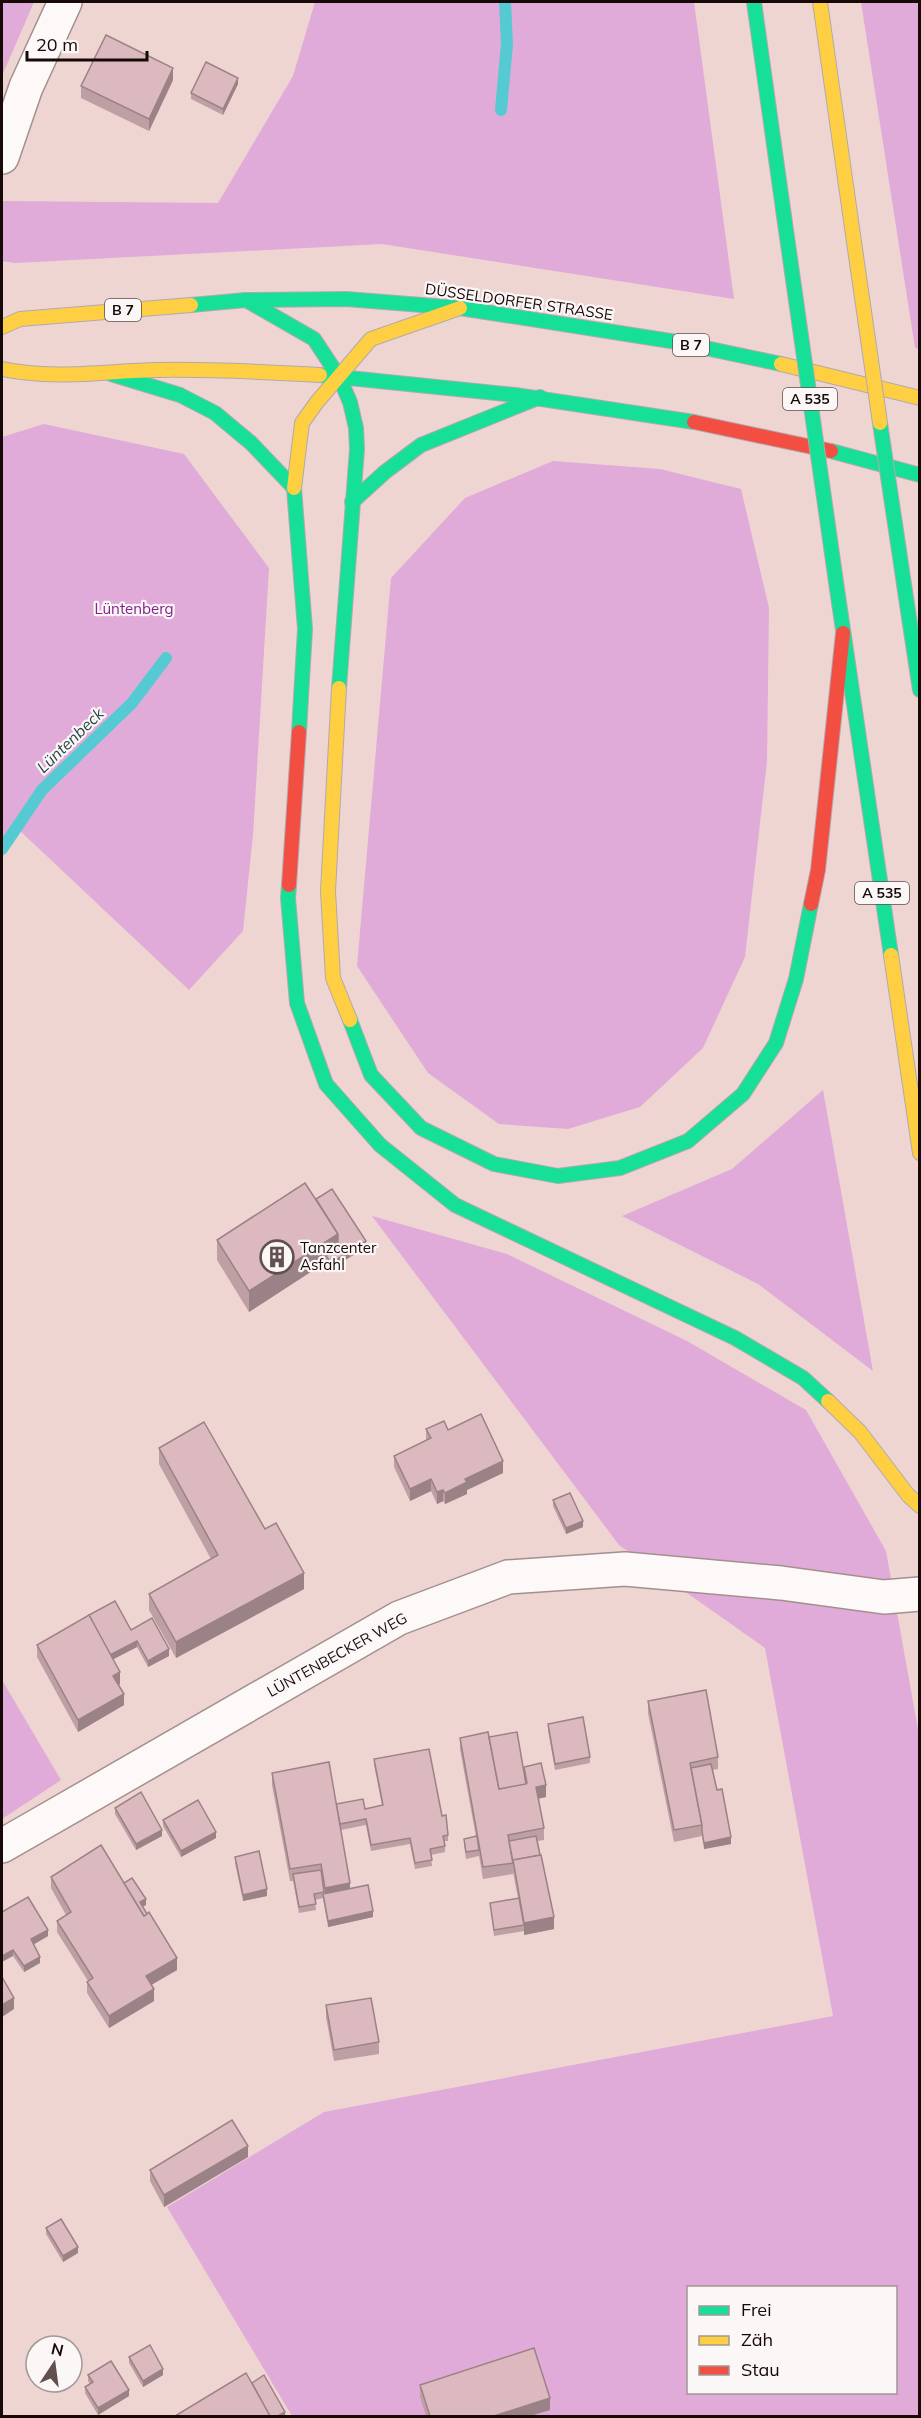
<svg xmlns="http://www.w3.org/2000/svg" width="921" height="2418" font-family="Mulish,sans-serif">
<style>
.green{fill:#e0abd8;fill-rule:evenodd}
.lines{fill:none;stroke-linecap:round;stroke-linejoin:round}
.stream{stroke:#56cad3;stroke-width:12}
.street-casing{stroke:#a3908e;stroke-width:36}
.fast-casing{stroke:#b2a9b0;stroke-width:16}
.slow-casing{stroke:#b2a9b0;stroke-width:16}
.jam-casing{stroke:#b2a9b0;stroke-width:16}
.street{stroke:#fcf9f8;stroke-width:33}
.fast{stroke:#16e098;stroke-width:14}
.slow{stroke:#ffcf43;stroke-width:14}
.jam{stroke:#f24e42;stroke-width:14}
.fast-bridge-casing{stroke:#b2a9b0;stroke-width:16;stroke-linecap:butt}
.slow-bridge-casing{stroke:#b2a9b0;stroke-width:16;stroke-linecap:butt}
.fast-bridge{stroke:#16e098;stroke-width:14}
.slow-bridge{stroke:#ffcf43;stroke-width:14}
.wall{fill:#bd9fa4}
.shaded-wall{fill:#9a8286}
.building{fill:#dcb9bf;stroke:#9a8286;stroke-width:1.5}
.labels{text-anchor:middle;stroke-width:4.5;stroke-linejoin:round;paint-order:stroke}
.shield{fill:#fcf7f7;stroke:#5c5050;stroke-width:1.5}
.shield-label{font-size:14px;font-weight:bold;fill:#170908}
.street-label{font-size:15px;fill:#170908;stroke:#fcf7f7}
.park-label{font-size:15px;fill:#862091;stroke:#fcf7f7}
.poi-label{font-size:15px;fill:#170908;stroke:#fcf7f7;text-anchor:start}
.water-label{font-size:16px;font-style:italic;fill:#274649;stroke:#fcf7f7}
</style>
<rect width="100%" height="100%" fill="#eed5d2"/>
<g class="green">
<path d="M2,2H34L2,76Z"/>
<path d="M315,2H694L734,299L382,244L15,263L2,261V201L218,203L293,76Z"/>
<path d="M861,2H919V349L915,348Z"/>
<path d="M44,424L184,454L269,568L253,835L243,931L189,990L17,828L2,838V437Z"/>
<path d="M553,461L660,469L741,489L769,608L767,761L745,957L703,1048L640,1107L568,1129L499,1124L428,1073L357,966L391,578L465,498Z"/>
<path d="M823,1090L873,1371L758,1284L622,1216L732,1169Z"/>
<path d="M372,1216L507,1254L687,1341L806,1410L886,1551L919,1735V2416H292L167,2207L324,2112L833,2016L765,1648L619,1545ZM688,2288H896V2392H688Z"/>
<path d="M2,1680L61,1780L2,1819Z"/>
</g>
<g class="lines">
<g class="stream">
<path d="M501,110L507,44L505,2"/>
<path d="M2,849L42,790L132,703L166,658"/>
</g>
<defs>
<g id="street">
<path d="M2,157L26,87L65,2"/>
<path d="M2,1846L399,1618L508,1577L625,1569L781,1583L884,1597L920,1594"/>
</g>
<g id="fast">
<path d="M754,2L783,209"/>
<path d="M246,300L314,339L339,377L350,402L356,428L357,449L339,688"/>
<path d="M191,305L246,300L346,299L460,308L677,342L781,364"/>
<path d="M111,374L180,395L215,413L251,443L294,488L305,629L299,732"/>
<path d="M320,375L515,395L694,422"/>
<path d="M831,451L920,475"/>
<path d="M352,502L385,472L421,445L540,397"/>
<path d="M837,589L891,955"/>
<path d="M908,611L920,690"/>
<path d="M289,885L288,898L297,1003L326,1084L380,1145L455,1205L735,1338L803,1378L828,1401"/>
<path d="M350,1020L371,1075L421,1128L494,1164L558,1176L620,1168L688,1141L743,1094L776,1043L796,979L811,904"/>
</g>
<g id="slow">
<path d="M820,2L854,242"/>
<path d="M2,327L20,319L191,305"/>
<path d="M781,364L920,398"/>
<path d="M2,369C54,380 106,371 158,370C212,369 267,372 320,375"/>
<path d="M294,488L302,423L317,402L371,339L460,308"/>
<path d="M339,688L328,891L333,978L350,1020"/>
<path d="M891,955L920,1153"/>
<path d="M828,1401L860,1432L908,1495L920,1506"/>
</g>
<g id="jam">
<path d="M694,422L831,451"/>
<path d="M289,885L299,732"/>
<path d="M811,904L818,870L843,633"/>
</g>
</defs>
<use href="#street" class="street-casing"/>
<use href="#fast" class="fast-casing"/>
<use href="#slow" class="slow-casing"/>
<use href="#jam" class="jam-casing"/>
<use href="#street" class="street"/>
<use href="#fast" class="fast"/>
<use href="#slow" class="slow"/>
<use href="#jam" class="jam"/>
<defs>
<g id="fast-bridge">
<path d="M783,209L837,589"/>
<path d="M880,423L908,611"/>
</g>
<path id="slow-bridge" d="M854,242L880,423"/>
</defs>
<use href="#fast-bridge" class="fast-bridge-casing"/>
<use href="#slow-bridge" class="slow-bridge-casing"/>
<use href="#fast-bridge" class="fast-bridge"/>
<use href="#slow-bridge" class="slow-bridge"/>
</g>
<g class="wall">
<path d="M173,80L149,131L81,98V86Z"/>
<path d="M238,84L223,115L191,99V93Z"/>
<path d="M316,1199L366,1247L331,1269L326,1262L249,1312L217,1260V1240Z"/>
<path d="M426,1429L448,1430L503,1473L467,1490V1494L445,1504L443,1501L437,1504L431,1491L410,1501L394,1467V1456L426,1440Z"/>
<path d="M159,1448L265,1529L304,1589L176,1658L149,1610V1594L211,1559L159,1464Z"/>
<path d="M553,1500L583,1527L566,1534L553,1506Z"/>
<path d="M131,1630L169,1656L148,1667L137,1647L113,1659L120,1684L119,1685L124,1705L78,1732L37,1657V1645Z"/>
<path d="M648,1701L718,1757V1769L713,1770L717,1790L731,1844L704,1849L702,1836L674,1842L648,1713Z"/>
<path d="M548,1724L590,1757V1763L555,1770L548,1730Z"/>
<path d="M489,1737L524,1770L546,1797L538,1799L544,1828V1840L538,1841L554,1929L524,1935V1931L494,1936L490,1903L518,1898L513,1872V1874L483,1879L479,1856L466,1859L464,1845V1839L476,1837L460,1749V1738Z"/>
<path d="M374,1759L442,1816L448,1835V1841H445V1852L431,1855L432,1866L415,1869L410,1844L371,1851L366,1825L341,1830L350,1888L373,1917L328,1927L323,1898L315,1900L316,1910L299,1913L293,1881H290L272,1785V1773L336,1804L365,1809L382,1805L374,1765Z"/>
<path d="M115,1808L162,1836L136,1850L115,1814Z"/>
<path d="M163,1820L216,1838L181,1857L163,1826Z"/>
<path d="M235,1857L267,1896L243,1901L235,1863Z"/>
<path d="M51,1877L124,1883L146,1905L142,1907L177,1970L151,1985L154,2001L109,2028L87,1993V1982L88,1981L57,1932V1921L66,1915L51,1888Z"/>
<path d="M2,1912L48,1936L34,1944L40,1963L24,1972L13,1956Z"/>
<path d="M326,2005L379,2042V2054L334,2061L326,2017Z"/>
<path d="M248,2157L164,2207L150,2181V2170Z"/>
<path d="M46,2228L78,2253L63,2262L46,2234Z"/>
<path d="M129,2357L163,2375L143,2387L129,2363Z"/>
<path d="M88,2375L129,2396L98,2415L85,2393V2387L90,2384L88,2381Z"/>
<path d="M420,2385L550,2410L530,2416H426L420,2397Z"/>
</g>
<g class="shaded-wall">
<path d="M173,68V80L149,131V119Z"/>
<path d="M238,78V84L223,115V109Z"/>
<path d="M338,1234V1255L326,1256V1262L249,1312V1291Z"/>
<path d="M366,1241V1247L331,1269V1263Z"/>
<path d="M503,1461V1473L467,1490V1494L445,1504V1493L465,1479Z"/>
<path d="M431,1479V1491L410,1501V1489Z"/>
<path d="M443,1490V1501L437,1504V1492Z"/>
<path d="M583,1521V1527L566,1534V1528Z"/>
<path d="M304,1573V1589L176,1658V1642Z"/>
<path d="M137,1641V1647L108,1662V1656Z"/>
<path d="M169,1649V1656L148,1667V1661Z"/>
<path d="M120,1672V1684L113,1687V1676Z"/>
<path d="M124,1694V1705L78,1732V1720Z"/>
<path d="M546,1785V1797L536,1799V1787Z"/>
<path d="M162,1830V1836L136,1850V1844Z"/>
<path d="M216,1832V1838L181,1857V1851Z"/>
<path d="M731,1837V1844L704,1849V1843Z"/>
<path d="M350,1883V1894L325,1900V1888Z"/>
<path d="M267,1889V1896L243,1901V1895Z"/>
<path d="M146,1899V1905L140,1908V1902Z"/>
<path d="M373,1911V1917L328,1927V1921Z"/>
<path d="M554,1917V1929L524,1935V1923Z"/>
<path d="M48,1930V1936L31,1946V1939Z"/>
<path d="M13,1950V1956L2,1962V1956Z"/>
<path d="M40,1957V1963L24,1972V1966Z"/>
<path d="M177,1958V1970L146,1988V1976Z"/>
<path d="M154,1989V2001L109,2028V2016Z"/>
<path d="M14,1998V2009L2,2017V2005Z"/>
<path d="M248,2146V2157L164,2207V2195Z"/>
<path d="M78,2247V2253L63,2262V2256Z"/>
<path d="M163,2369V2375L143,2387V2381Z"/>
<path d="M129,2390V2396L98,2415V2408Z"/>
<path d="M550,2398V2410L530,2416H494Z"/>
<path d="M285,2412V2416H278Z"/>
</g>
<g class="building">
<path d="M106,35L173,68L149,119L81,86Z"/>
<path d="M206,62L238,78L223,109L191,93Z"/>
<path d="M305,1183L338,1234L249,1291L217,1240Z"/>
<path d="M332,1189L366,1241L331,1263L326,1256L338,1249V1234L316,1199Z"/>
<path d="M481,1414L503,1461L465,1479L467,1482L445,1493L443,1490L437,1492L431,1479L410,1489L394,1456L431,1438L426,1429L444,1421L448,1430Z"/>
<path d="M204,1422L265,1529L276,1523L304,1573L176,1642L149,1594L218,1555L159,1448Z"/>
<path d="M570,1493L583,1521L566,1528L553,1500Z"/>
<path d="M115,1601L131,1630L152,1618L169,1649L148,1661L137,1641L110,1655L89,1615Z"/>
<path d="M89,1615L120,1672L113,1676L124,1694L78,1720L37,1645Z"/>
<path d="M706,1690L718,1757L690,1763L702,1825L674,1830L648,1701Z"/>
<path d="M583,1717L590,1757L555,1764L548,1724Z"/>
<path d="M488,1732L499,1789L527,1783L524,1767L541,1763L546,1785L536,1787L544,1828L508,1835L513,1863L483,1867L460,1738Z"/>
<path d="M517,1732L526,1784L499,1789L489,1737Z"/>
<path d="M429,1749L442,1816L446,1815L448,1835L443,1836L445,1846L430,1849L432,1860L415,1863L410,1838L371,1845L366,1819L340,1824L336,1804L363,1799L365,1809L383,1805L374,1759Z"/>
<path d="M329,1762L350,1883L325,1888L321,1864L290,1869L272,1773Z"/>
<path d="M711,1764L717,1790L722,1789L731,1837L704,1843L702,1831V1825L691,1768Z"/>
<path d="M141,1792L162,1830L136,1844L115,1808Z"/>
<path d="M198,1800L216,1832L181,1851L163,1820Z"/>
<path d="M477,1836L479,1850L466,1852L464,1839Z"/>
<path d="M536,1836L540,1855L513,1860V1862L509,1841Z"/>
<path d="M101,1845L144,1916L149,1912L177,1958L146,1976L154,1989L109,2016L87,1982L93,1978L57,1921L71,1912L51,1877Z"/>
<path d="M259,1851L267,1889L243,1895L235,1857Z"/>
<path d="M541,1855L554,1917L524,1923L513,1860Z"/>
<path d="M321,1870L324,1892L314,1894L316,1904L299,1907L293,1874Z"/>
<path d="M132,1878L146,1899L140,1902L147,1914L144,1916L124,1883Z"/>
<path d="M368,1885L373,1911L328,1921L323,1894Z"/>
<path d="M28,1897L48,1930L31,1939L40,1957L24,1966L13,1950L2,1956V1912Z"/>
<path d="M519,1898L524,1925L494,1930L490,1903Z"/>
<path d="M2,1977L14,1998L2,2005Z"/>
<path d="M371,1998L379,2042L334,2050L326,2005Z"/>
<path d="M232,2120L248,2146L164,2195L150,2170Z"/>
<path d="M61,2219L78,2247L63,2256L46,2228Z"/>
<path d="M150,2345L163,2369L143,2381L129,2357Z"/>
<path d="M534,2348L550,2398L494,2416H430L420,2385Z"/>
<path d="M111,2361L129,2390L98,2408L85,2387L93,2382L88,2375Z"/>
<path d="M246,2373L270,2415L268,2416H175Z"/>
<path d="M264,2375L285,2412L278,2416H270L252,2383Z"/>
</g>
<defs>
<symbol id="building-ring" viewBox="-11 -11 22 22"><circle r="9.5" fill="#fcf7f7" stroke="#62504f" stroke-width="1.5"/><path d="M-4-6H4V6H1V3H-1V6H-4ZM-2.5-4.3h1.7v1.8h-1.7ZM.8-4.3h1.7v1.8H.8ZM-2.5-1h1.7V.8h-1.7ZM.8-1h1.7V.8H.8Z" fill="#62504f"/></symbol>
</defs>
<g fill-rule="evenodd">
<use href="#building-ring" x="258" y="1238" width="38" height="38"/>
</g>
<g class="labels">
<g class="shield">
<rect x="105" y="299" width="36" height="22" rx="4.5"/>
<rect x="673" y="334" width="36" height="22" rx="4.5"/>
<rect x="783" y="388" width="54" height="22" rx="4.5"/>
<rect x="855" y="882" width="54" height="22" rx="4.5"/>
</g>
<g class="shield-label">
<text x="123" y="315">B 7</text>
<text x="691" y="350">B 7</text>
<text x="810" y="404">A 535</text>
<text x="882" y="898">A 535</text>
</g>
<g class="street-label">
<text transform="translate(519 302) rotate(8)" y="5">DÜSSELDORFER STRASSE</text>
<text transform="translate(337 1655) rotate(-29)" y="5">LÜNTENBECKER WEG</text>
</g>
<g class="park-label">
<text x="134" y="614">Lüntenberg</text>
</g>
<g class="poi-label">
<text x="300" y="1253">Tanzcenter<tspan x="300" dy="17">Asfahl</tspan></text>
</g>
<g class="water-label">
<text transform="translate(70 740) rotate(-44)" y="6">Lüntenbeck</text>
</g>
</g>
<rect width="921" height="2418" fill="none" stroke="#170908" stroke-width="6"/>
<rect x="687" y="2286" width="210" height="108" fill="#fcf7f7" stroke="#a09897" stroke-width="1.5"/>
<rect x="699" y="2306" width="30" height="9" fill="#16e098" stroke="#a09897" stroke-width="1.5"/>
<text x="741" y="2316" font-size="18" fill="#170908">Frei</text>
<rect x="699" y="2336" width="30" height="9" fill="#ffcf43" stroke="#a09897" stroke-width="1.5"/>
<text x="741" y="2346" font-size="18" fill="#170908">Zäh</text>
<rect x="699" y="2366" width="30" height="9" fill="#f24e42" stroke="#a09897" stroke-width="1.5"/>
<text x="741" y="2376" font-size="18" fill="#170908">Stau</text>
<g transform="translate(54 2364) rotate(13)"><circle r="28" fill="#fcf7f7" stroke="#a09897" stroke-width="1.5"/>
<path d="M0-4.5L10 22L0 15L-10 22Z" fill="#62504f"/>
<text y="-9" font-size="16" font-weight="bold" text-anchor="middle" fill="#170908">N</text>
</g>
<path d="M27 51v9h120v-9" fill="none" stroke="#170908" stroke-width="3"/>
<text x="36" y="51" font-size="18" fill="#170908" stroke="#fcf7f7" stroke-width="4.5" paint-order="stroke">20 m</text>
</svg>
